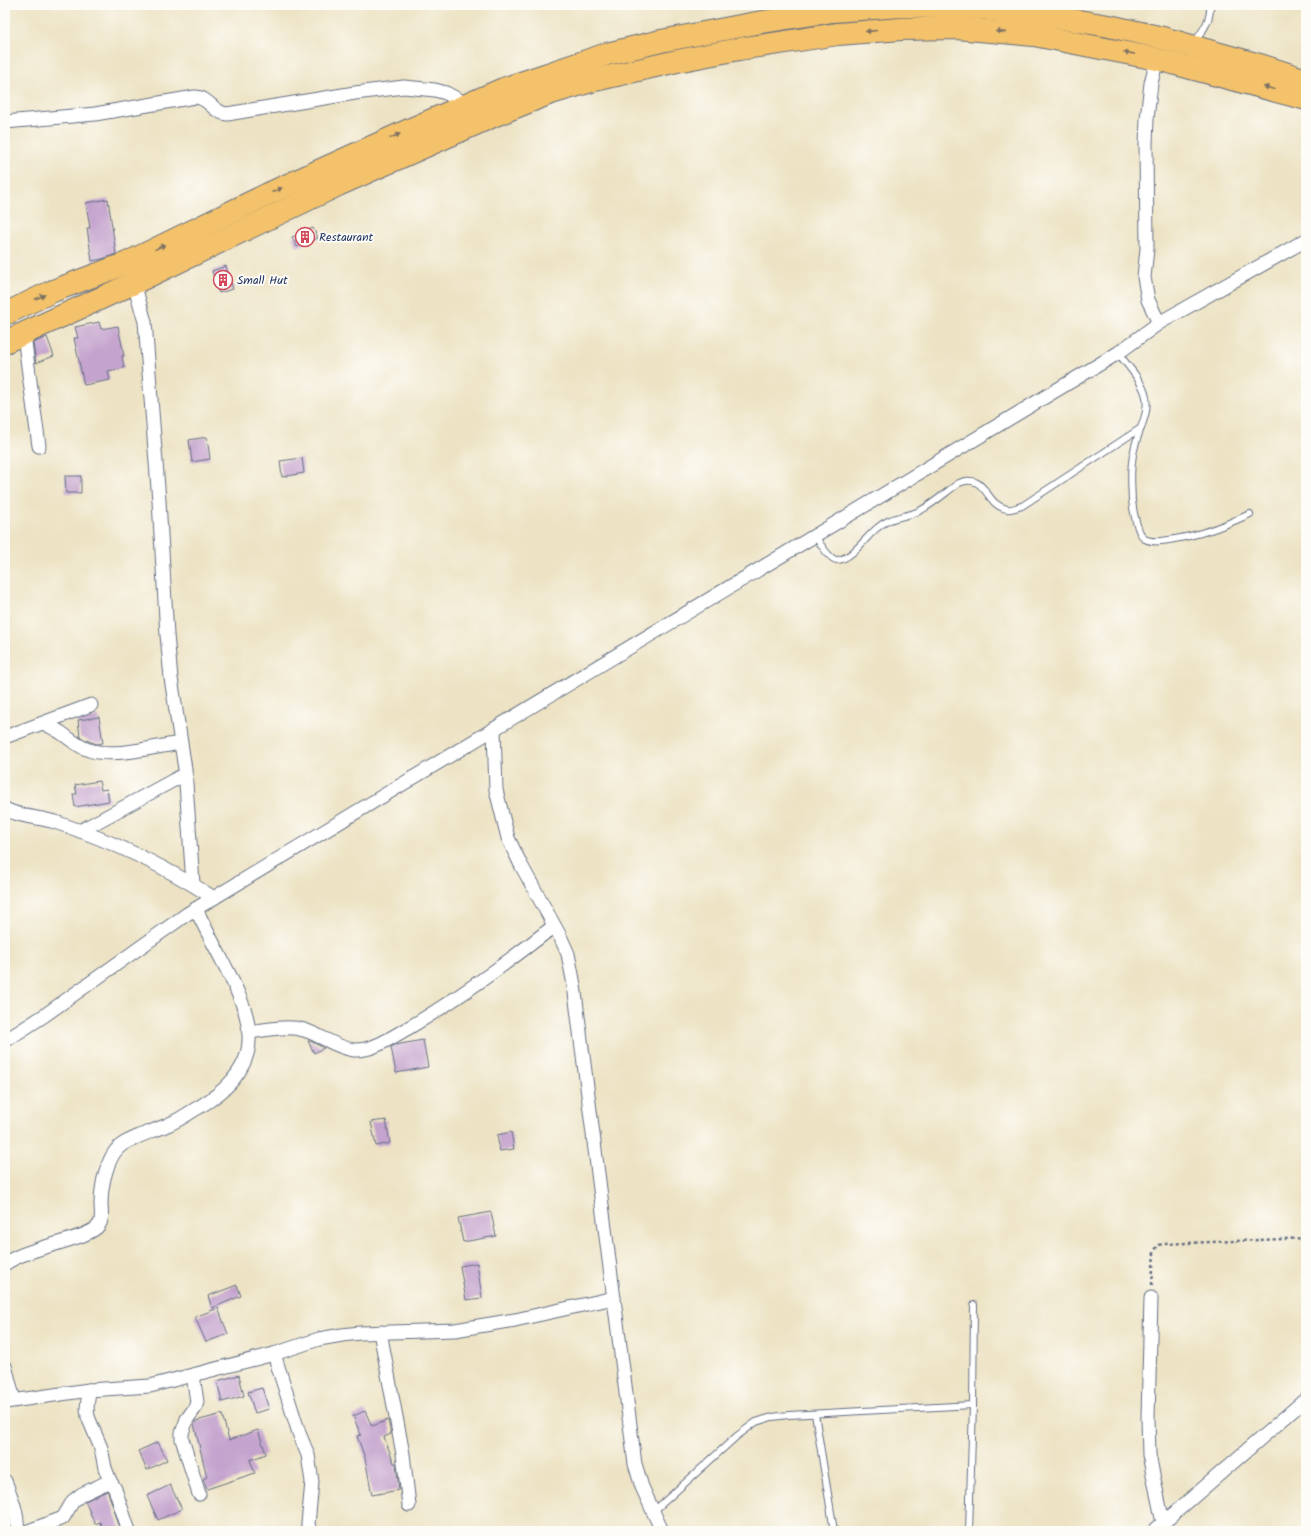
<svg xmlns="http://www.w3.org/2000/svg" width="1311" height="1536" font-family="Kalam,sans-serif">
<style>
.building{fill:#c4a3ce}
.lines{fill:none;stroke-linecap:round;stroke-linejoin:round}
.service-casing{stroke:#646e82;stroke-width:8}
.minor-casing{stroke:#646e82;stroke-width:15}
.trunk-casing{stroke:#646e82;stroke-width:24}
.path{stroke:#646e82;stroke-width:2.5;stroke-dasharray:3 3;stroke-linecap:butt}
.service{stroke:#fff;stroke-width:6}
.minor{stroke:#fff;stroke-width:13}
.trunk{stroke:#f4c26a;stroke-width:22}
.oneway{fill:#7d7163}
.labels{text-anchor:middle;stroke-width:3.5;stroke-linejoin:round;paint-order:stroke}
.poi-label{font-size:12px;fill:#1b2f5e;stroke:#fdfcf7;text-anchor:start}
</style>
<rect width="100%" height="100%" fill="#fdfcf7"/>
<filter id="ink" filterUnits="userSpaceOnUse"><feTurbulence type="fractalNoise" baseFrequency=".025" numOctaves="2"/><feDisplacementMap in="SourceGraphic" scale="8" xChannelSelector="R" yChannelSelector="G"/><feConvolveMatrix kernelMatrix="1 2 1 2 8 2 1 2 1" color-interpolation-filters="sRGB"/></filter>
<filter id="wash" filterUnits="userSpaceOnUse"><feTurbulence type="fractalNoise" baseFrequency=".012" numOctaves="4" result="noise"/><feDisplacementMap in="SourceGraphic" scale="16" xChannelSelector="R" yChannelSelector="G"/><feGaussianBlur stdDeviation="0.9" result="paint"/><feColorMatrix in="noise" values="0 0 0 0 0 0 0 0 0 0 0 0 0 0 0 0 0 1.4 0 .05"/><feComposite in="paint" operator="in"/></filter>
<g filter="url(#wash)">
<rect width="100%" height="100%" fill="#ede3c4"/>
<g id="blocks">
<g class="building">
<path d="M108,199L116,254L102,259L92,261L87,228H90L86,203Z"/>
<path d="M313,228L318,238L297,247L292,237Z"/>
<path d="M226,266L233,289L219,293L212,271Z"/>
<path d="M99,322L101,329L118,326L124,356H122L124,368L108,371L110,380L84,385L74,338H78L75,327Z"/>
<path d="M47,337L54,356L36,363L33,343Z"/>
<path d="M207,437L210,459L192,462L189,440Z"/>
<path d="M302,458L304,473L282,477L280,461Z"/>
<path d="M65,476H81V493H66Z"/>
<path d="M99,717L103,743L97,744L91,742L80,737L78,720Z"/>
<path d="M99,781L101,790L107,789L109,801L75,807L73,794H77L75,785Z"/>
<path d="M423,1040L428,1067L396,1073L391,1047L395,1045Z"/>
<path d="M308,1041H310L324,1048L314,1053Z"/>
<path d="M386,1120L390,1143L376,1146L371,1122Z"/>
<path d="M511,1132L514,1149L500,1151L497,1135Z"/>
<path d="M491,1212L496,1236L463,1242L458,1218Z"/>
<path d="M477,1263L482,1298L466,1300L460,1266Z"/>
<path d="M237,1285L241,1296L212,1308L208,1296Z"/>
<path d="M218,1308L228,1334L206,1342L195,1317Z"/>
<path d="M239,1375L244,1396L222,1402L217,1381Z"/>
<path d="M262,1388L269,1409L255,1413L248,1392Z"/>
<path d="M365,1411L372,1426L388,1420L391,1434L384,1437L394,1463H396L399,1490L372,1495L365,1458L357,1436L361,1435L353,1416Z"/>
<path d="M222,1414L229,1440L258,1430L266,1454L250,1460L255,1473L207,1489L203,1479L207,1477L194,1424L196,1421Z"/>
<path d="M158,1442L167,1460L147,1470L138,1451Z"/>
<path d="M170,1485L182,1509L158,1520L147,1496Z"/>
<path d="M107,1491L108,1492L121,1531H103L100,1522L95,1524L85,1501Z"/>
</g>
</g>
</g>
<g filter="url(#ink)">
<use href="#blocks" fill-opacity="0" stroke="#646e82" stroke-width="1"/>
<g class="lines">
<defs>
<g id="service">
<path d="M1194,43C1203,30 1211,21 1210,5"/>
<path d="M1118,353C1127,365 1140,378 1145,393C1151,411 1139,429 1135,446C1130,464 1131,482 1132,500C1133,510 1137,534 1145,539C1152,543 1162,541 1169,540C1201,535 1221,527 1250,514"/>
<path d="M815,536C819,542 830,560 837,560C851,560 867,536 877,528C891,516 902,518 917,512C930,507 947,491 959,483C987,472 985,506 1007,509C1012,510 1017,507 1022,506L1141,428"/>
<path d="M815,1414L834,1531"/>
<path d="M654,1511L737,1436L756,1422L772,1417L789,1415L973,1405"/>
<path d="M969,1531L973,1405L974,1305"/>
</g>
<g id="minor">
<path d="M1157,59L1151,83L1147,119L1146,144L1147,249L1144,277L1148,300L1159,323"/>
<path d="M5,122L95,114L195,97C209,97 213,113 227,114L355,93L404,87L435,90L446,93L468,105"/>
<path d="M134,283L145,322L159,501L167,635L171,678L185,769L193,884"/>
<path d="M24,333C28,371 34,408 39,446"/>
<path d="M44,723C49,726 55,729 60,732C69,738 78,747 89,750C113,758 155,747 180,743"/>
<path d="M494,730L496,790L508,838L521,865L560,936L568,954L574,985L635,1464L642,1487L662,1531"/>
<path d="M5,737L91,705"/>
<path d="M5,809C22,818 41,817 58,823C112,841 166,867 214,898"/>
<path d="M80,831L185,774"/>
<path d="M249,1032C266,1030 287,1025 304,1030C321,1035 336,1048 354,1050C374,1051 393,1036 410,1027C461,997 508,962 554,926"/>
<path d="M5,1041L45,1015L187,914L1118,353L1159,323L1306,240"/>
<path d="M5,1264C26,1247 89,1240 99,1225C103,1219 101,1211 101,1204C101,1186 107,1154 123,1144C136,1136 151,1132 165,1126C175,1122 185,1116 194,1110C212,1100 231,1086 241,1068C262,1033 238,992 222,960C213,943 204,926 196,909"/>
<path d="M1151,1298L1148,1418L1149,1455L1163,1523"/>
<path d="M380,1332L403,1454L409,1505"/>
<path d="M274,1354L299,1433L308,1455L312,1482L308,1524L310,1531"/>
<path d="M5,1366L14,1400"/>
<path d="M193,1375L197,1402L195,1408L187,1419L182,1433V1439L199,1494"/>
<path d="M5,1402L89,1390L150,1386L274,1354L319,1339L342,1335L360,1333L455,1330L515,1320L614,1298"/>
<path d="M5,1481C11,1497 19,1514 17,1531"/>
<path d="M110,1481L115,1489L129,1531"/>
<path d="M28,1531L63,1518L73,1501L82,1494L110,1481L105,1468L101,1448L88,1417L87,1408L89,1390"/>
<path d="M1154,1531L1306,1399"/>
</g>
<g id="trunk">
<path d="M5,314L53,291L127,263L268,194L409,130L503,89L607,54L661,41L756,23L833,11L901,6L980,8L1036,14L1109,26L1163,38L1260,65L1306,80"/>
<path d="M5,342L134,283L338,185L498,114L548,94L595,80L677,61L739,49L838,34L901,29L956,28L1034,35L1157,59L1306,99"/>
</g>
</defs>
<use href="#service" class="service-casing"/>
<use href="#minor" class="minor-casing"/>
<use href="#trunk" class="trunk-casing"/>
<path class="path" d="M1152,1285L1154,1252L1158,1245L1164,1244L1306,1238"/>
<use href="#service" class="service"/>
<use href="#minor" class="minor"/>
<use href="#trunk" class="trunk"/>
</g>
<defs><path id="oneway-solid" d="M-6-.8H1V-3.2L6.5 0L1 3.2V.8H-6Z"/></defs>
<g class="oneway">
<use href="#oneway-solid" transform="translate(871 31) rotate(175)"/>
<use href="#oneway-solid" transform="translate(1001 32) rotate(-174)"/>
<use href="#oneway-solid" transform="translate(1129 53) rotate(-169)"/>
<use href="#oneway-solid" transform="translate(1269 88) rotate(-165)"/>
<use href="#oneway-solid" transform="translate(395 136) rotate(-25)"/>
<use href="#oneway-solid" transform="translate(277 190) rotate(-25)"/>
<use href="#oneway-solid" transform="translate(160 247) rotate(-26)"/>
<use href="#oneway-solid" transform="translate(40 297) rotate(-25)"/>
</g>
</g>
<defs>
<symbol id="building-ring" viewBox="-11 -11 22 22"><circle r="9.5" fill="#fdfcf7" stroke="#d1495b" stroke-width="1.5"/><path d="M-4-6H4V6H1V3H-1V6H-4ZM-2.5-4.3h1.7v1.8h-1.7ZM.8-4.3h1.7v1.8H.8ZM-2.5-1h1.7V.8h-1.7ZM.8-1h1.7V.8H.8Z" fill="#d1495b"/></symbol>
</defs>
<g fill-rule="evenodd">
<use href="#building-ring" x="294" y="226" width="22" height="22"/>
<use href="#building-ring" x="212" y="269" width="22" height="22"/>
</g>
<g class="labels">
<g class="poi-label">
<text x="319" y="241">Restaurant</text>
<text x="237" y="284">Small Hut</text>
</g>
</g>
<rect width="1311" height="1536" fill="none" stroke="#fdfcf7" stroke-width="20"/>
</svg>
